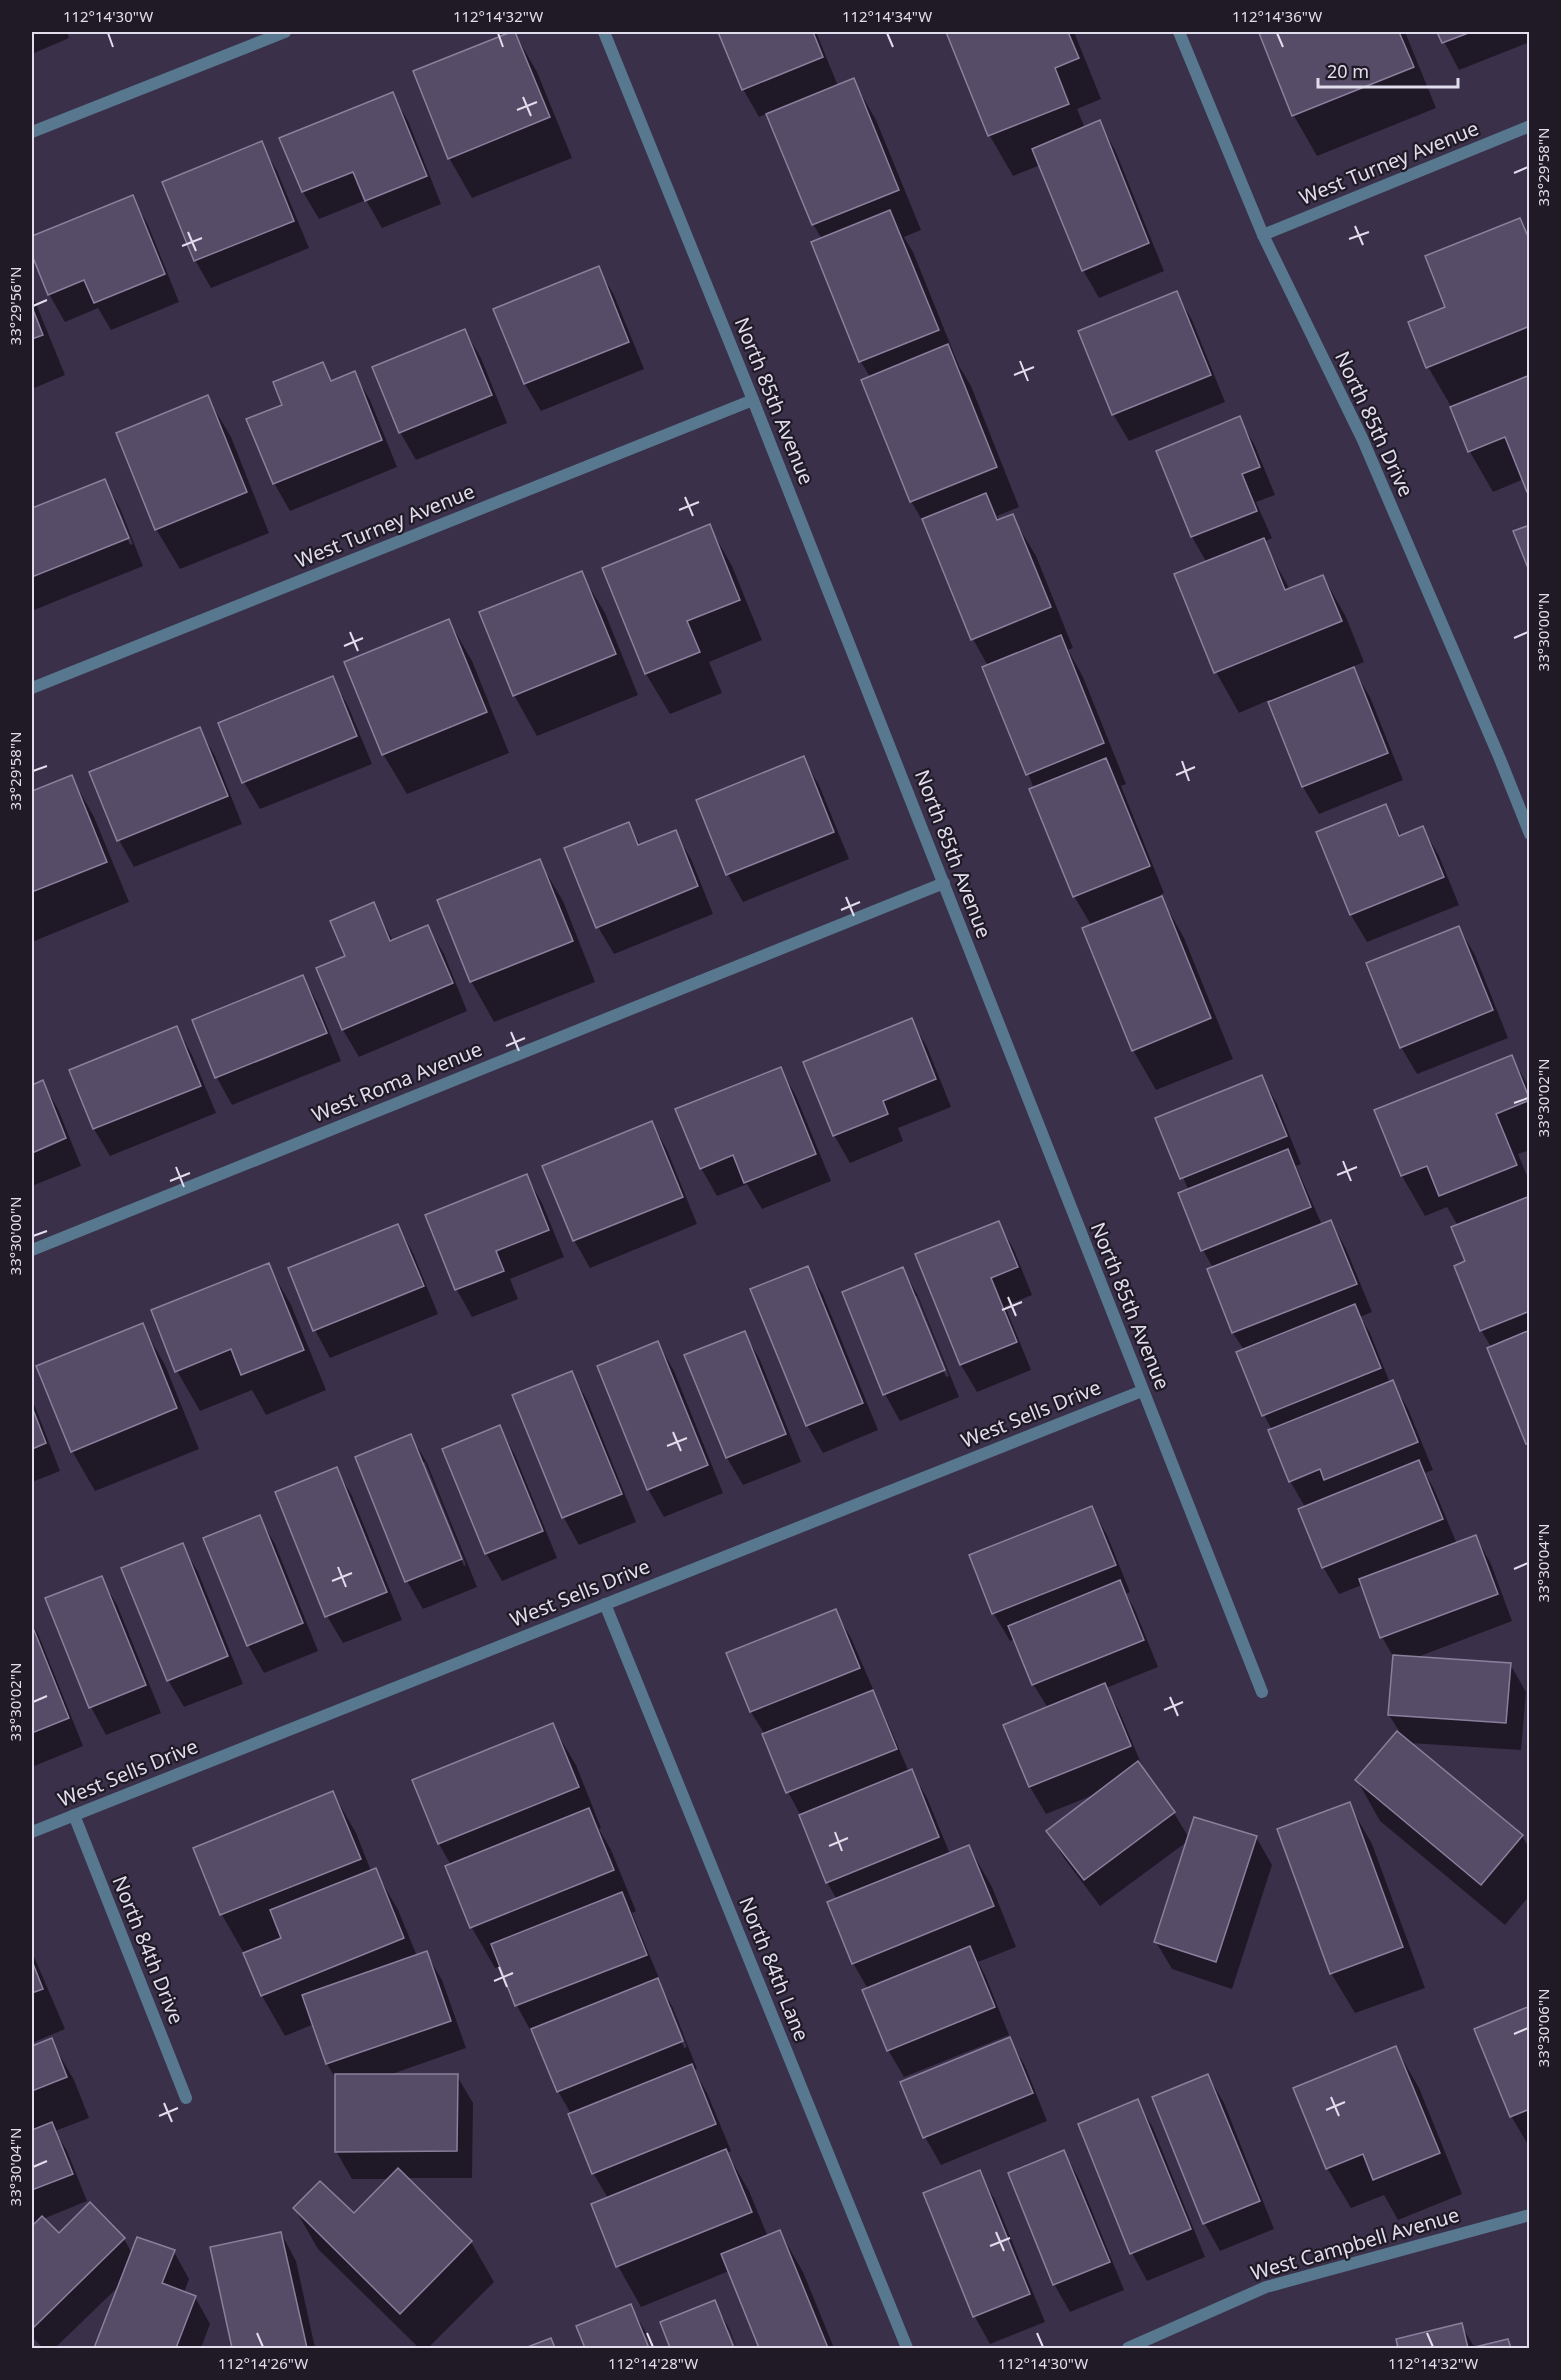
<svg xmlns="http://www.w3.org/2000/svg" width="1561" height="2380" font-family="'Noto Sans',sans-serif">
<style>
.shadow{fill:#0007;fill-rule:evenodd}
.building{fill:#564c67;stroke:#8a809e;stroke-width:1.5}
.lines{fill:none;stroke-linecap:round;stroke-linejoin:round}
.minor{stroke:#57788f;stroke-width:12}
.ticks{fill:none;stroke:#e2dded;stroke-width:2}
.labels{text-anchor:middle;stroke-width:4.5;stroke-linejoin:round;paint-order:stroke}
.street-label{font-size:20px;fill:#e2dded;stroke:#1f1a26}
.neatline{fill:none;stroke:#e2dded;stroke-width:2}
.ticks-label{font-size:15px;text-anchor:middle;fill:#e2dded}
</style>
<rect width="100%" height="100%" fill="#3a3049"/>
<g class="shadow">
<path d="M32,32H67L69,38L32,54Z"/>
<path d="M514,32L537,72L572,158L472,198L449,158Z"/>
<path d="M719,32H816L838,86L853,80L876,120L921,230L904,237L913,252L959,366L971,386L1019,507L997,516L1000,521L1012,516L1036,556L1073,648L1068,650L1083,677L1126,784L1121,786L1164,893L1160,895L1184,938L1233,1059L1156,1090L1133,1050L1091,925L1074,896L988,666L973,639L930,534L911,501L870,377L861,362L813,243L822,239L813,224L768,113L759,117L743,89Z"/>
<path d="M948,32H1074L1101,99L1077,109L1085,128L1099,122L1115,150L1164,271L1099,298L1083,270L1040,165L1013,176L990,136Z"/>
<path d="M1266,32H1405L1436,108L1317,156L1294,116L1261,34Z"/>
<path d="M1439,32H1530V42L1459,70Z"/>
<path d="M392,94L408,121L441,204L382,228L366,200L319,219L303,192L281,139Z"/>
<path d="M261,143L277,171L309,248L211,288L195,260Z"/>
<path d="M132,197L148,225L179,302L111,330L98,308L65,322L49,294L32,251V238Z"/>
<path d="M1519,220L1530,237V493L1524,479L1493,492L1470,452L1452,408L1428,367L1447,308Z"/>
<path d="M598,268L614,295L644,369L541,411L525,384Z"/>
<path d="M1176,293L1192,320L1225,402L1129,441L1113,414Z"/>
<path d="M32,294L65,375L32,389Z"/>
<path d="M465,331L481,358L507,423L416,460L400,432Z"/>
<path d="M322,364L333,382L354,373L370,400L397,467L290,511L274,483L284,406Z"/>
<path d="M207,397L231,437L269,533L180,569L156,529Z"/>
<path d="M1239,418L1255,446L1275,495L1256,502L1272,538L1264,542L1290,590L1323,576L1346,617L1364,662L1352,667L1370,697L1403,780L1319,814L1303,787L1269,700L1239,713L1216,672L1207,563L1192,537L1157,452Z"/>
<path d="M104,481L120,508L143,566L34,610L32,606V510ZM115,508H118L133,544L130,545Z"/>
<path d="M709,526L732,566L762,640L709,662L722,693L670,714L646,674L604,569Z"/>
<path d="M581,573L605,613L638,695L537,736L514,695Z"/>
<path d="M449,621L472,661L509,753L407,794L383,754Z"/>
<path d="M332,678L348,706L372,764L260,809L244,782Z"/>
<path d="M199,729L215,756L242,824L134,867L119,840Z"/>
<path d="M803,758L819,785L849,859L743,902L728,875L698,800Z"/>
<path d="M71,776L94,817L129,902L32,942V792Z"/>
<path d="M1385,806L1402,837L1423,828L1439,856L1459,905L1367,942L1351,915L1318,833Z"/>
<path d="M628,823L641,846L675,832L691,859L713,914L614,954L598,927Z"/>
<path d="M539,861L563,901L595,982L494,1022L471,981Z"/>
<path d="M373,904L393,941L428,927L444,954L467,1011L359,1057L343,1030L318,969L347,957Z"/>
<path d="M1459,928L1475,955L1508,1038L1417,1074L1401,1047Z"/>
<path d="M303,977L318,1004L341,1061L232,1105L217,1078L194,1021Z"/>
<path d="M911,1020L927,1047L951,1107L898,1128L903,1141L850,1163L834,1135Z"/>
<path d="M177,1028L192,1055L216,1113L110,1156L94,1129L71,1070Z"/>
<path d="M1511,1056L1530,1089V1150L1518,1154L1530,1183V1448L1491,1347L1481,1330L1458,1226L1447,1207L1425,1216L1402,1176L1376,1111Z"/>
<path d="M780,1068L796,1096L831,1181L762,1209L747,1184L717,1196L701,1168Z"/>
<path d="M1262,1077L1277,1104L1301,1164L1296,1166L1322,1225L1331,1221L1346,1249L1372,1312L1360,1317L1370,1333L1390,1383L1392,1382L1408,1409L1433,1470L1425,1473L1434,1489L1457,1544L1476,1537L1491,1564L1512,1621L1415,1658L1510,1664L1526,1692L1521,1750L1409,1743L1522,1836L1530,1849V1895L1505,1925L1380,1821L1357,1780L1399,1731L1389,1715L1394,1658L1382,1637L1362,1585L1339,1594L1323,1567L1305,1507L1290,1481L1272,1430L1264,1415L1244,1350L1233,1333L1209,1270L1213,1268L1203,1250L1180,1194L1189,1191L1157,1119Z"/>
<path d="M42,1082L58,1109L81,1166L32,1186V1086Z"/>
<path d="M652,1123L667,1150L697,1224L590,1268L574,1240Z"/>
<path d="M526,1175L542,1203L564,1257L510,1279L518,1299L472,1317L457,1290L427,1216Z"/>
<path d="M998,1222L1014,1250L1032,1295L1005,1306L1031,1370L977,1392L961,1365L917,1255Z"/>
<path d="M398,1226L413,1253L438,1314L330,1358L315,1330Z"/>
<path d="M268,1265L291,1305L326,1390L266,1415L252,1390L200,1411L177,1371Z"/>
<path d="M808,1268L823,1295L878,1430L823,1453L807,1425Z"/>
<path d="M903,1269L918,1296L959,1397L900,1421L885,1394ZM913,1296H917L949,1376L946,1377Z"/>
<path d="M142,1325L165,1365L199,1449L95,1491L72,1451Z"/>
<path d="M744,1333L760,1360L801,1462L743,1485L727,1458L686,1356Z"/>
<path d="M658,1343L674,1371L723,1493L664,1517L648,1489Z"/>
<path d="M571,1372L587,1400L636,1522L579,1545L564,1518L514,1395Z"/>
<path d="M32,1399L60,1471L32,1482Z"/>
<path d="M499,1427L515,1455L557,1558L502,1581L486,1553Z"/>
<path d="M411,1436L427,1463L477,1587L423,1609L407,1581ZM422,1462H425L466,1565L464,1566Z"/>
<path d="M336,1469L352,1496L402,1620L343,1643L327,1616Z"/>
<path d="M1091,1507L1107,1535L1130,1592L1126,1594L1135,1610L1158,1667L1106,1688L1120,1713L1145,1773L1174,1813L1189,1838L1256,1837L1272,1865L1232,1989L1172,1969L1156,1942L1188,1841L1100,1906L1064,1858L1048,1831L1096,1794L1046,1814L1030,1787L1005,1725L1048,1708L1033,1684L1015,1639L1010,1641L994,1614L971,1556Z"/>
<path d="M259,1517L275,1544L318,1651L264,1673L248,1645Z"/>
<path d="M182,1545L198,1572L243,1684L184,1707L168,1680Z"/>
<path d="M101,1577L117,1605L161,1713L106,1735L91,1707Z"/>
<path d="M835,1611L851,1638L909,1772L911,1771L927,1798L950,1854L969,1847L992,1887L1016,1947L978,1962L985,1975L1009,2035L904,2077L888,2050L868,1989L853,1963L837,1900L827,1882L801,1816L788,1792L765,1735L751,1712L728,1654Z"/>
<path d="M32,1623L39,1636L83,1746L32,1767Z"/>
<path d="M552,1725L576,1765L601,1828L599,1829L611,1850L636,1911L632,1913L661,1983L659,1984L673,2008L697,2069L694,2070L707,2093L731,2151L727,2153L749,2191L768,2237L780,2232L803,2272L834,2348H760L729,2271L641,2307L618,2266L593,2205L608,2198L593,2173L571,2114L558,2091L534,2032L532,2033L517,2006L501,1966L495,1968L472,1928L447,1867L451,1865L439,1844L414,1781ZM668,2007H671L687,2047L684,2048Z"/>
<path d="M333,1793L356,1833L371,1871L375,1870L398,1910L417,1956L426,1953L442,1980L466,2048L389,2075L457,2076L473,2103L472,2178H407L471,2242L494,2282L428,2348H419L318,2249L295,2209L354,2215L389,2179H352L336,2151V2079L327,2064L314,2024L285,2036L262,1996L245,1955L222,1915L195,1849Z"/>
<path d="M1349,1804L1372,1844L1425,1988L1355,2013L1331,1973Z"/>
<path d="M32,1952L65,2029L32,2043Z"/>
<path d="M1530,2008V2148L1511,2116L1476,2029Z"/>
<path d="M1009,2039L1025,2066L1047,2121L941,2165L925,2137L902,2083Z"/>
<path d="M51,2040L74,2080L89,2118L55,2131L67,2151L87,2201L43,2219L59,2235L124,2239L132,2253L174,2252L189,2279L184,2293L195,2297L210,2324L201,2348H96L119,2286L55,2348H43L32,2337V2229L40,2221L32,2224V2048Z"/>
<path d="M1396,2048L1419,2088L1462,2194L1398,2220L1384,2195L1351,2208L1327,2168Z"/>
<path d="M1208,2076L1224,2103L1274,2229L1220,2251L1205,2224L1154,2098Z"/>
<path d="M1137,2101L1153,2128L1205,2257L1147,2281L1132,2253Z"/>
<path d="M1064,2152L1079,2179L1124,2290L1070,2312L1054,2284Z"/>
<path d="M979,2172L995,2200L1045,2322L990,2344L975,2317L925,2194Z"/>
<path d="M281,2233L296,2261L315,2348H233L212,2248Z"/>
<path d="M714,2302L730,2330L737,2348L728,2329H725L732,2348H672L662,2323Z"/>
<path d="M631,2306L646,2333L653,2348L644,2333H641L648,2348H587L578,2327Z"/>
<path d="M1461,2325L1475,2348H1399L1397,2340Z"/>
<path d="M1508,2341L1512,2348H1477Z"/>
</g>
<g class="building">
<path d="M511,32H515L550,117L448,159L413,71Z"/>
<path d="M718,32H813L823,57L742,90Z"/>
<path d="M946,32H1068L1079,58L1055,68L1069,104L988,136Z"/>
<path d="M1262,32H1399L1414,67L1292,116L1259,33Z"/>
<path d="M1437,32H1471L1442,43Z"/>
<path d="M854,78L899,190L812,225L766,114Z"/>
<path d="M393,92L427,176L365,201L353,172L302,192L279,138Z"/>
<path d="M1100,120L1149,243L1082,271L1032,149Z"/>
<path d="M262,141L294,221L194,261L162,182Z"/>
<path d="M133,195L165,274L94,303L84,280L48,295L32,255V236Z"/>
<path d="M890,210L939,330L859,362L811,242Z"/>
<path d="M1520,218L1530,241V326L1426,368L1408,322L1445,307L1425,256Z"/>
<path d="M599,266L629,342L524,384L493,309Z"/>
<path d="M1177,291L1211,375L1112,415L1078,331Z"/>
<path d="M32,307L43,335L32,339Z"/>
<path d="M465,329L492,395L399,433L372,367Z"/>
<path d="M948,344L997,467L910,502L861,380Z"/>
<path d="M323,362L331,381L355,371L382,440L273,484L246,419L282,405L273,382Z"/>
<path d="M1530,375V491L1527,492L1505,437L1468,452L1450,407Z"/>
<path d="M208,395L247,492L155,530L116,433Z"/>
<path d="M1240,416L1260,467L1242,474L1257,511L1191,537L1156,451Z"/>
<path d="M105,479L129,538L32,577V508Z"/>
<path d="M986,493L997,520L1013,514L1051,607L971,640L922,519Z"/>
<path d="M710,524L740,600L687,621L700,652L645,674L602,568Z"/>
<path d="M1530,525V573L1513,531Z"/>
<path d="M1264,538L1285,590L1323,575L1342,621L1214,673L1174,574Z"/>
<path d="M582,571L616,654L513,696L479,612Z"/>
<path d="M449,619L487,712L382,755L344,662Z"/>
<path d="M1061,635L1104,743L1026,775L982,667Z"/>
<path d="M1354,667L1388,753L1302,787L1268,702Z"/>
<path d="M333,676L357,736L242,783L218,723Z"/>
<path d="M200,727L228,796L117,841L89,772Z"/>
<path d="M804,756L834,832L726,875L696,800Z"/>
<path d="M1106,758L1150,866L1073,897L1029,789Z"/>
<path d="M72,775L107,862L32,892V791Z"/>
<path d="M1386,804L1399,836L1423,826L1444,877L1350,915L1316,832Z"/>
<path d="M629,822L638,845L676,830L698,886L596,928L564,848Z"/>
<path d="M540,859L573,941L470,982L437,900Z"/>
<path d="M1162,896L1211,1018L1132,1051L1082,928Z"/>
<path d="M374,902L390,941L428,925L453,983L342,1030L316,968L345,956L330,921Z"/>
<path d="M1459,926L1493,1010L1400,1048L1366,963Z"/>
<path d="M303,975L327,1033L215,1078L192,1020Z"/>
<path d="M912,1018L936,1079L883,1101L888,1114L833,1136L803,1062Z"/>
<path d="M177,1026L201,1086L93,1129L69,1070Z"/>
<path d="M1512,1055L1530,1100L1496,1114L1517,1165L1439,1196L1427,1166L1401,1176L1374,1110Z"/>
<path d="M781,1067L816,1154L744,1183L733,1155L700,1169L675,1109Z"/>
<path d="M1262,1075L1287,1136L1180,1179L1155,1118Z"/>
<path d="M43,1080L66,1138L32,1153V1085Z"/>
<path d="M652,1121L683,1197L573,1241L542,1166Z"/>
<path d="M1288,1149L1311,1207L1201,1251L1178,1193Z"/>
<path d="M527,1174L549,1230L496,1251L504,1271L455,1290L425,1215Z"/>
<path d="M1530,1196V1311L1480,1331L1454,1266L1465,1261L1451,1227Z"/>
<path d="M1331,1220L1357,1284L1232,1333L1207,1269Z"/>
<path d="M999,1221L1018,1267L991,1278L1017,1342L960,1365L915,1254Z"/>
<path d="M398,1224L424,1286L313,1331L288,1268Z"/>
<path d="M269,1263L304,1350L241,1375L231,1349L175,1372L151,1310Z"/>
<path d="M808,1266L863,1403L806,1426L750,1289Z"/>
<path d="M903,1267L945,1370L883,1395L842,1292Z"/>
<path d="M1355,1304L1381,1368L1262,1416L1236,1352Z"/>
<path d="M143,1323L177,1408L71,1452L36,1366Z"/>
<path d="M1530,1330V1443L1526,1444L1487,1348Z"/>
<path d="M745,1331L786,1434L726,1458L684,1355Z"/>
<path d="M658,1341L708,1465L647,1490L597,1366Z"/>
<path d="M572,1371L622,1494L562,1518L512,1395Z"/>
<path d="M1393,1380L1418,1442L1324,1480L1320,1469L1289,1482L1268,1430Z"/>
<path d="M32,1407L46,1443L32,1449Z"/>
<path d="M500,1425L543,1531L485,1554L442,1449Z"/>
<path d="M411,1434L462,1559L405,1582L355,1457Z"/>
<path d="M1419,1460L1443,1519L1322,1568L1298,1509Z"/>
<path d="M337,1467L387,1592L325,1617L275,1492Z"/>
<path d="M1092,1506L1116,1565L992,1614L969,1555Z"/>
<path d="M260,1515L303,1623L247,1646L203,1538Z"/>
<path d="M1476,1535L1498,1594L1380,1638L1359,1579Z"/>
<path d="M183,1543L228,1656L167,1681L121,1568Z"/>
<path d="M102,1576L146,1685L89,1708L45,1598Z"/>
<path d="M1120,1580L1144,1640L1032,1685L1008,1626Z"/>
<path d="M836,1609L860,1668L750,1712L726,1653Z"/>
<path d="M32,1625L69,1718L32,1733Z"/>
<path d="M1393,1655L1511,1663L1506,1723L1388,1715Z"/>
<path d="M1105,1683L1131,1746L1029,1787L1003,1725Z"/>
<path d="M873,1690L897,1749L786,1793L762,1734Z"/>
<path d="M553,1723L579,1787L438,1844L412,1780Z"/>
<path d="M1397,1731L1523,1835L1481,1885L1355,1780Z"/>
<path d="M1138,1761L1175,1812L1084,1880L1046,1831Z"/>
<path d="M912,1769L939,1837L826,1883L799,1815Z"/>
<path d="M333,1791L361,1859L220,1915L193,1848Z"/>
<path d="M1350,1802L1403,1947L1330,1974L1277,1829Z"/>
<path d="M589,1808L614,1870L470,1928L445,1866Z"/>
<path d="M1194,1817L1257,1836L1216,1962L1154,1942Z"/>
<path d="M969,1845L994,1906L852,1964L827,1902Z"/>
<path d="M376,1868L404,1938L261,1996L243,1953L281,1938L270,1910Z"/>
<path d="M622,1892L647,1955L515,2006L491,1944Z"/>
<path d="M970,1946L995,2007L887,2051L862,1990Z"/>
<path d="M427,1951L451,2021L326,2064L302,1995Z"/>
<path d="M32,1961L43,1989L32,1993Z"/>
<path d="M658,1978L683,2041L557,2092L531,2029Z"/>
<path d="M1530,2006V2109L1510,2117L1474,2029Z"/>
<path d="M1010,2037L1033,2093L923,2138L900,2082Z"/>
<path d="M52,2038L67,2077L32,2091V2046Z"/>
<path d="M1396,2046L1440,2153L1373,2180L1363,2154L1326,2169L1293,2088Z"/>
<path d="M692,2064L716,2124L592,2174L568,2114Z"/>
<path d="M335,2074H458L457,2151L335,2152Z"/>
<path d="M1208,2074L1260,2201L1203,2224L1152,2097Z"/>
<path d="M1138,2099L1191,2229L1130,2254L1078,2124Z"/>
<path d="M52,2122L73,2174L32,2190V2130Z"/>
<path d="M726,2149L752,2212L616,2267L591,2204Z"/>
<path d="M1064,2150L1110,2262L1053,2285L1008,2173Z"/>
<path d="M398,2168L472,2241L400,2314L293,2208L320,2181L354,2213Z"/>
<path d="M980,2170L1030,2294L973,2317L923,2193Z"/>
<path d="M90,2202L125,2238L33,2328L32,2226L42,2216L59,2233Z"/>
<path d="M780,2230L828,2348H759L721,2254Z"/>
<path d="M281,2232L307,2348H232L210,2247Z"/>
<path d="M137,2237L175,2250L162,2283L196,2296L176,2348H94Z"/>
<path d="M715,2300L734,2348H670L660,2322Z"/>
<path d="M631,2304L649,2348H585L576,2326Z"/>
<path d="M1462,2323L1468,2348H1398L1396,2339Z"/>
<path d="M551,2338L555,2348H525Z"/>
<path d="M1508,2339L1511,2348H1471Z"/>
</g>
<g class="lines">
<g class="minor">
<path d="M604,32L753,400L1262,1692"/>
<path d="M1179,32L1263,235L1362,438L1500,759L1530,834"/>
<path d="M32,132L285,32"/>
<path d="M1263,235L1530,126"/>
<path d="M32,688L753,400"/>
<path d="M32,1250L944,883"/>
<path d="M605,1604L907,2348"/>
<path d="M74,1815L186,2098"/>
<path d="M32,1832L1142,1391"/>
<path d="M1128,2348L1266,2287L1530,2215"/>
</g>
</g>
<path class="ticks" d="M108,33L113,47M498,33L503,47M887,33L893,47M1277,33L1283,47M523,97L531,116M517,110L537,102M1514,173L1528,167M1355,226L1363,245M188,232L196,251M1349,239L1369,232M182,246L202,238M33,306L47,300M1020,361L1028,381M1014,375L1034,367M685,497L693,516M679,510L699,502M350,632L358,651M1514,638L1528,632M344,646L363,638M1182,761L1189,781M33,771L47,766M1176,775L1195,767M846,897L854,916M841,910L860,902M511,1032L519,1051M506,1046L525,1038M1514,1103L1528,1098M1343,1161L1351,1181M176,1167L184,1187M1337,1175L1357,1167M170,1181L190,1173M33,1236L47,1231M1008,1297L1016,1316M1002,1310L1022,1302M673,1432L681,1451M667,1446L687,1438M338,1567L346,1587M1514,1569L1528,1563M332,1581L352,1573M1170,1697L1178,1716M33,1702L47,1696M1164,1710L1183,1702M835,1832L842,1851M829,1846L848,1838M499,1967L507,1987M494,1981L513,1973M1514,2034L1528,2028M1331,2097L1339,2116M164,2103L172,2122M1326,2110L1345,2102M159,2116L178,2108M33,2167L47,2161M996,2232L1004,2251M990,2246L1010,2238M257,2333L263,2347M647,2333L653,2347M1037,2333L1043,2347M1427,2333L1433,2347"/>
<g class="labels">
<g class="street-label">
<text transform="translate(1389 163) rotate(-22)" y="7">West Turney Avenue</text>
<text transform="translate(774 401) rotate(68)" y="7">North 85th Avenue</text>
<text transform="translate(1374 424) rotate(65)" y="7">North 85th Drive</text>
<text transform="translate(385 526) rotate(-22)" y="7">West Turney Avenue</text>
<text transform="translate(953 854) rotate(69)" y="7">North 85th Avenue</text>
<text transform="translate(397 1082) rotate(-22)" y="7">West Roma Avenue</text>
<text transform="translate(1130 1306) rotate(68)" y="7">North 85th Avenue</text>
<text transform="translate(1031 1414) rotate(-22)" y="7">West Sells Drive</text>
<text transform="translate(580 1593) rotate(-22)" y="7">West Sells Drive</text>
<text transform="translate(128 1773) rotate(-22)" y="7">West Sells Drive</text>
<text transform="translate(148 1950) rotate(68)" y="7">North 84th Drive</text>
<text transform="translate(774 1969) rotate(68)" y="7">North 84th Lane</text>
<text transform="translate(1355 2244) rotate(-16)" y="7">West Campbell Avenue</text>
</g>
</g>
<rect width="1561" height="2380" fill="none" stroke="#1f1a26" stroke-width="66"/>
<path d="M1318 78v9h140v-9" fill="none" stroke="#e2dded" stroke-width="3"/>
<text x="1327" y="78" font-size="18" fill="#e2dded" stroke="#1f1a26" stroke-width="4.5" paint-order="stroke">20 m</text>
<rect x="33" y="33" width="1495" height="2314" class="neatline"/>
<g class="ticks-label">
<text x="108" y="22">112°14'30"W</text>
<text x="498" y="22">112°14'32"W</text>
<text x="887" y="22">112°14'34"W</text>
<text x="1277" y="22">112°14'36"W</text>
<text transform="translate(1544 167) rotate(-90)" y="5">33°29'58"N</text>
<text transform="translate(16 306) rotate(-90)" y="5">33°29'56"N</text>
<text transform="translate(1544 632) rotate(-90)" y="5">33°30'00"N</text>
<text transform="translate(16 771) rotate(-90)" y="5">33°29'58"N</text>
<text transform="translate(1544 1098) rotate(-90)" y="5">33°30'02"N</text>
<text transform="translate(16 1236) rotate(-90)" y="5">33°30'00"N</text>
<text transform="translate(1544 1563) rotate(-90)" y="5">33°30'04"N</text>
<text transform="translate(16 1702) rotate(-90)" y="5">33°30'02"N</text>
<text transform="translate(1544 2028) rotate(-90)" y="5">33°30'06"N</text>
<text transform="translate(16 2167) rotate(-90)" y="5">33°30'04"N</text>
<text x="263" y="2369">112°14'26"W</text>
<text x="653" y="2369">112°14'28"W</text>
<text x="1043" y="2369">112°14'30"W</text>
<text x="1433" y="2369">112°14'32"W</text>
</g>
</svg>
